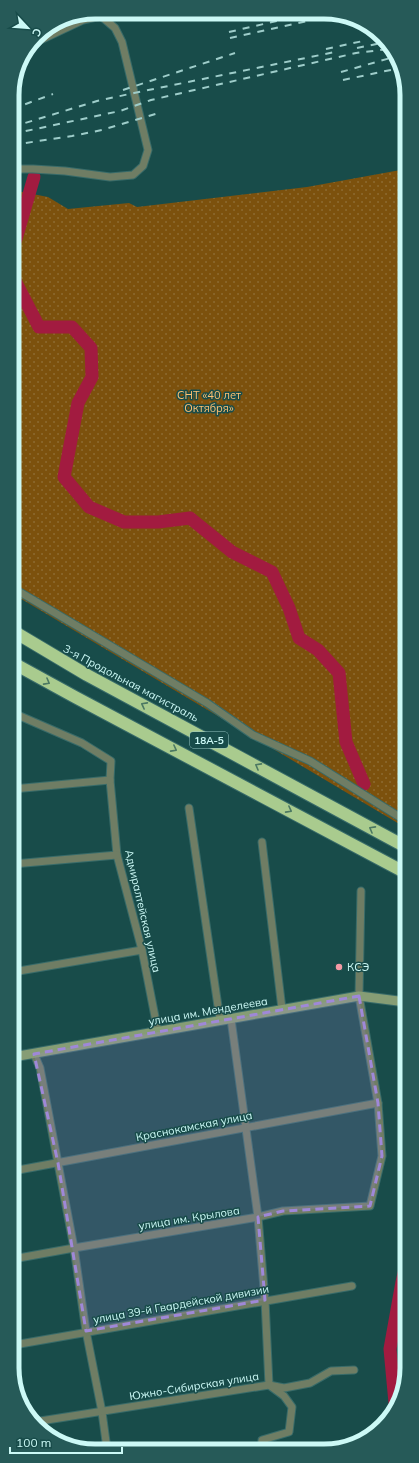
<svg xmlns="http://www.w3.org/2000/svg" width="419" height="1463" font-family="Mulish,sans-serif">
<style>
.grass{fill:url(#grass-dots)}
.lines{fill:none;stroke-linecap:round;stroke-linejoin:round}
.river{stroke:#a21b40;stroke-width:13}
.street-casing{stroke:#386b69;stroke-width:9}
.secondary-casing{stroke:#386b69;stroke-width:11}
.highway-casing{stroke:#386b69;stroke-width:14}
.street{stroke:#6f7d64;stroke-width:7}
.secondary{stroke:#869d75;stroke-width:9}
.highway{stroke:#a9cb8e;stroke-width:12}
.rail{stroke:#9ecdca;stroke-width:2;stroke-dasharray:7 7;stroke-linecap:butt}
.oneway{stroke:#4b7862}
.marked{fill:#9f88d8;fill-opacity:0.2;stroke:#9f88d8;stroke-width:3;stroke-dasharray:8 5;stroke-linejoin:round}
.poi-dot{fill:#f49aa5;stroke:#184c4a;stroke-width:1.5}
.labels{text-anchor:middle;stroke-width:3;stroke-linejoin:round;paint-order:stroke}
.shield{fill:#184c4a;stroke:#96c5c2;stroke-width:1}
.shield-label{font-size:10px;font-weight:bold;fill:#ccf9f6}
.park-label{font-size:11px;fill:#ffc172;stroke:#184c4a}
.street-label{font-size:11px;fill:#ccf9f6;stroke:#184c4a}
.poi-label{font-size:11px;fill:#ccf9f6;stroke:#184c4a;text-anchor:start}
.rim{fill:none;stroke:#ccf9f6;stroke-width:5}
</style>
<defs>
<pattern id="grass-dots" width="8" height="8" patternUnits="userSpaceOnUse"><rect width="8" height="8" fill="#7c510d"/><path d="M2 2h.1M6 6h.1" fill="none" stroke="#8d6b31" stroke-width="1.8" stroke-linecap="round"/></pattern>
</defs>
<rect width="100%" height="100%" fill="#184c4a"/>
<g class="grass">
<path d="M73,16L72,21L55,31L33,42L37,36L64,18Z"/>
<path d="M406,169V828L13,594L12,190L48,197L68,209L129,203L137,207L307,187Z"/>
</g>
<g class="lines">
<g class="river">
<path d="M12,245L16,239L34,177"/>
<path d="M12,275L39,327H72L91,348L92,377L78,403L64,477L89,507L124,522H158L190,518L232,552L272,572L289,608L299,638L318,650L339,673L346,742L364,784"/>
<path d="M395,1403L390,1349L402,1282L407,1261"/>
</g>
<defs>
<g id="street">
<path d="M12,169H33L65,171L110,177L133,175L143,166L148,150L122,42L115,28L101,16L83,20L30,45"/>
<path d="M13,588L207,703L253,735L310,761L406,821"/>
<path d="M13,713L82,743L111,761L110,780L117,855L142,950L158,1032"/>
<path d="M13,789L110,780"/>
<path d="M189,808L220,1020"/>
<path d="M262,842L282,1009"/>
<path d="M13,864L117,855"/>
<path d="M13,972L142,950"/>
<path d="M231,1019L258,1217L265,1300L269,1385L284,1396L292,1407L289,1432L262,1440V1449"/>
<path d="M34,1054L40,1068L74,1248L86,1331L102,1412L107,1449"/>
<path d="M13,1171L378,1103"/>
<path d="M13,1259L74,1248L258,1217L283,1211L370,1206L382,1156L378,1103L359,996L361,891"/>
<path d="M14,1345L352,1286"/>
<path d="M34,1422L269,1385L284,1388L310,1383L331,1371L354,1370"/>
</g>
<path id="secondary" d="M13,1057L359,996L406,1002"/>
<g id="highway">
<path d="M13,631L87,675L406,847"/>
<path d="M13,663L75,697L406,873"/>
</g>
</defs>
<use href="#street" class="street-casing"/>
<use href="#secondary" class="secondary-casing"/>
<use href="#highway" class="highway-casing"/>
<use href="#street" class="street"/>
<use href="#secondary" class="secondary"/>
<use href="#highway" class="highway"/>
<g class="rail">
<path d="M229,32L311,13"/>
<path d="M230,38L340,14"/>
<path d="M357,48L386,42"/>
<path d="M326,49L363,41"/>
<path d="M341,72L394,57"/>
<path d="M343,80L400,68"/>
<path d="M123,90L235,53"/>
<path d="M12,109L53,94"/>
<path d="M12,127L97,101L134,93L335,52"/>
<path d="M12,134L120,111L151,100L286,69L356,53L389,49"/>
<path d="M12,145L72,136L102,130L162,112"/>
</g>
</g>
<defs><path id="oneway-chevron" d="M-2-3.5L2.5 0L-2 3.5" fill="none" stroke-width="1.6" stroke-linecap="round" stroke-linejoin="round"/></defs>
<g class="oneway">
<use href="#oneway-chevron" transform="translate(47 682) rotate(29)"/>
<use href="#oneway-chevron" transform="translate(144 705) rotate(-152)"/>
<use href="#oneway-chevron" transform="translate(174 749) rotate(28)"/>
<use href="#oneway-chevron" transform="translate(258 766) rotate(-151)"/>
<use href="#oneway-chevron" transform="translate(289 810) rotate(28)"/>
<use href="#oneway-chevron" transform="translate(372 829) rotate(-151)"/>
</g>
<path class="marked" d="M359,996L378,1103L382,1156L370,1206L283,1211L258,1217L265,1300L86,1331L58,1163L34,1054Z"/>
<circle class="poi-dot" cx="339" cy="967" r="4"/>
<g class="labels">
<rect class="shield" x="190" y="732" width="38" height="16" rx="3"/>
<g class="shield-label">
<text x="209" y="744">18А-5</text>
</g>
<g class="park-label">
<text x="209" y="399">СНТ «40 лет<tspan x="209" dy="13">Октября»</tspan></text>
</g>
<g class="street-label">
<text transform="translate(131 683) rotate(28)" y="4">3-я Продольная магистраль</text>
<text transform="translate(143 911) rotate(77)" y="4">Адмиралтейская улица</text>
<text transform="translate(208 1011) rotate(-10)" y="4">улица им. Менделеева</text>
<text transform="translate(194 1126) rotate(-11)" y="4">Краснокамская улица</text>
<text transform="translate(189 1218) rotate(-9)" y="4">улица им. Крылова</text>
<text transform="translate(181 1304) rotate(-10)" y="4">улица 39-й Гвардейской дивизии</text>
<text transform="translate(194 1386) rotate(-9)" y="4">Южно-Сибирская улица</text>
</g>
<g class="poi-label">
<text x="347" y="971">КСЭ</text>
</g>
</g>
<path d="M0 0H419V1463H0ZM95 19H324A76 76 0 0 1 400 95V1368A76 76 0 0 1 324 1444H95A76 76 0 0 1 19 1368V95A76 76 0 0 1 95 19Z" fill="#265a58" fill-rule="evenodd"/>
<path class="rim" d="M95 19H324A76 76 0 0 1 400 95V1368A76 76 0 0 1 324 1444H95A76 76 0 0 1 19 1368V95A76 76 0 0 1 95 19Z"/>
<g transform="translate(28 28) rotate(116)" stroke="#184c4a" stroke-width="3" paint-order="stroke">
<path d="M0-3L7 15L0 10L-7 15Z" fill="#ccf9f6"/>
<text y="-6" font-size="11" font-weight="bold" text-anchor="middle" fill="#ccf9f6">С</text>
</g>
<path d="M10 1447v6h112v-6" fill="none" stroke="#ccf9f6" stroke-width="2"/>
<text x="16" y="1447" font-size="12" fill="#ccf9f6" stroke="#184c4a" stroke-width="3" paint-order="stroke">100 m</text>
</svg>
